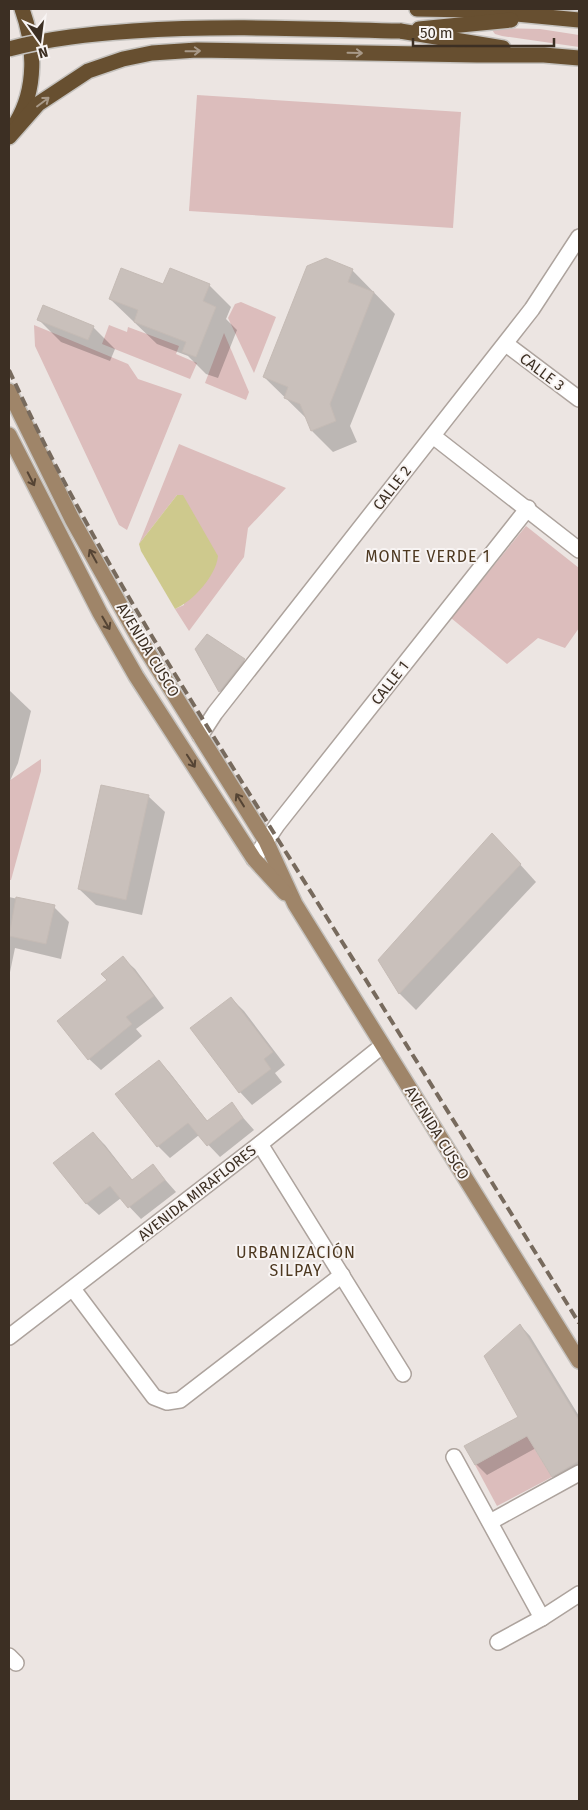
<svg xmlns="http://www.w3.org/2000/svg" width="588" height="1810" font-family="'Fira Sans',sans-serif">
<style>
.green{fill:#dcbdbc}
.water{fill:#cec98d}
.shadow{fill:#0003}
.building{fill:#c9c0bb;stroke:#c5bbb5}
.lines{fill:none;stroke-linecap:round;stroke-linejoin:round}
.minor-casing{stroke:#ada39d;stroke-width:18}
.major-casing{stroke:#c4c1bd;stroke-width:18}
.highway-casing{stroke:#c4c1bd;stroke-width:18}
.minor{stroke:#fff;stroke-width:15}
.major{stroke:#9f8569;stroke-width:15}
.highway{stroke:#674f30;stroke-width:15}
.rail{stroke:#776a5d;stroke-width:4;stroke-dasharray:10 5;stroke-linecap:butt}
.highway-bridge-casing{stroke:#c4c1bd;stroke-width:18;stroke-linecap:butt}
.highway-bridge{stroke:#674f30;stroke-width:15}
.oneway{stroke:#a89988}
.oneway2{stroke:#554434}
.labels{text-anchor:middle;stroke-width:4;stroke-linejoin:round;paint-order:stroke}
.street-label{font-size:15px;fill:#3c2f23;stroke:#f8f4f3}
.neighbourhood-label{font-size:16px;letter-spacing:1px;fill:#4d3820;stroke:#f8f4f3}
</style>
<rect width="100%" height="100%" fill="#ece5e2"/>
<g class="green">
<path d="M500,28L540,29L579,35V47L502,36L495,34L492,30Z"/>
<path d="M197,95L461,112L453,228L189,211Z"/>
<path d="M241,302L276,317L254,373L228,318L235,304Z"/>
<path d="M34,325L128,364L138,379L182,394L127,530L119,525L35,346Z"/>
<path d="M109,325L127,332L128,327L179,346L176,354L197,363L190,379L102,344Z"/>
<path d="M224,333L249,392L246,400L205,383Z"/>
<path d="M179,444L286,488L248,528L244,557L189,631L175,609L184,605L177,495L139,544Z"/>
<path d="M526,526L579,568V628L565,648L538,638L507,664L451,618Z"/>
<path d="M41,759V771L11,880H9V781Z"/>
<path d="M527,1436L552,1477L497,1506L475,1465Z"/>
</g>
<path class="water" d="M177,495H183L218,556C216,576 193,601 175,609L141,551L139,544Z"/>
<g class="shadow">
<path d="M352,270L395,314L350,426L357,442L333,452L312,431L307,419L264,377Z"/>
<path d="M209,285L231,307L226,319L237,330L218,378L206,374L188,356L157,344L110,299L164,286Z"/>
<path d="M39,320L93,327L115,349L110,361L61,342Z"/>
<path d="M208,635L244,660L253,669L229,700L220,691L197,649Z"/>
<path d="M9,690L31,711L18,763L9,783Z"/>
<path d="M148,796L165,812L142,915L96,905L79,889Z"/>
<path d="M508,851L536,882L416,1010L400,994L380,960Z"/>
<path d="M9,897L54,907L69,922L61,959L15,948L9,977Z"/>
<path d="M123,958L135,969L164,1008L136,1029L142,1036L101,1070L89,1059L109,981Z"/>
<path d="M231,998L244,1011L285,1065L275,1073L282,1082L252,1105L240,1092Z"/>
<path d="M159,1061L170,1073L208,1122L231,1104L254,1130L220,1157L199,1135L170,1158L158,1146Z"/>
<path d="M93,1133L105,1145L133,1181L153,1166L176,1192L141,1219L121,1198L99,1215L87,1204L55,1163Z"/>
<path d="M520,1325L530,1336L579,1416V1478L564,1487L553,1476L536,1448L487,1475L476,1464L519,1417Z"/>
</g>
<g class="building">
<path d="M326,258L353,269L348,282L374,292L330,404L336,421L311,431L300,404L284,398L288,387L263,377L307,266Z"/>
<path d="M121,268L163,284L170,268L210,284L203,301L216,307L196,357L182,352L186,342L134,322L138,310L109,299Z"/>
<path d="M43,305L94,326L88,340L37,320Z"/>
<path d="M207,634L245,659L219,692L195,649Z"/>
<path d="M101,785L149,795L126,900L78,889Z"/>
<path d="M492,833L521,864L399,994L378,960Z"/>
<path d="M16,897L55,905L46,944L9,936Z"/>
<path d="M123,956L154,996L126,1017L132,1024L88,1060L57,1021L107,980L101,974Z"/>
<path d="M231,997L273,1052L264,1059L271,1069L239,1093L190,1028Z"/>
<path d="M159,1060L207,1121L232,1102L243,1118L207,1146L188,1123L157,1147L115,1094Z"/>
<path d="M93,1132L132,1180L153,1164L165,1180L128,1208L110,1186L86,1204L53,1163Z"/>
<path d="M520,1324L579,1420V1461L552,1477L527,1436L475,1465L464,1446L518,1417L484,1356Z"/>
</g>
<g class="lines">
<defs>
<g id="minor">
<path d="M506,344L579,399"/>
<path d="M433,436L579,550"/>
<path d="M200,736L215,713L532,309L579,237"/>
<path d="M254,859L277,825L528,508"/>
<path d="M260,1144L403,1374"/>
<path d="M73,1289L154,1397L167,1402L180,1400L342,1275"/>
<path d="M9,1337L260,1144L382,1046"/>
<path d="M454,1457L542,1618"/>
<path d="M490,1522L579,1473"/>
<path d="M498,1642L542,1618L579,1594"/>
<path d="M9,1656L16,1663"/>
</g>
<g id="major">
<path d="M9,391L72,519L137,635L266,841L295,904L579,1361"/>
<path d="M9,435L100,613L136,676L254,859L285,893"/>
</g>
<g id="highway">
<path d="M417,9L473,10L579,20"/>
<path d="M419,29L511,20"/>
<path d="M400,31L503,48"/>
<path d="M16,123C37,89 35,45 22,9"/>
<path d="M9,137L38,104L88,71L123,59L152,53L197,50L477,55H544L579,58"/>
</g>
</defs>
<use href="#minor" class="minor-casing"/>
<use href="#major" class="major-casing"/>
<use href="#highway" class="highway-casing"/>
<use href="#minor" class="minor"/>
<use href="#major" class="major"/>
<use href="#highway" class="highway"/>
<path class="rail" d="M9,370C82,530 178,680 272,830C375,994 477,1158 579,1323"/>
<defs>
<path id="highway-bridge" d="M9,49C50,38 91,34 133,31C222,25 311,29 400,31"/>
</defs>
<use href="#highway-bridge" class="highway-bridge-casing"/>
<use href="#highway-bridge" class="highway-bridge"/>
</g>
<defs><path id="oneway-shaft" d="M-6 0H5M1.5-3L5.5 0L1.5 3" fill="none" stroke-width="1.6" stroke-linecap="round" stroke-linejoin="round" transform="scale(1.25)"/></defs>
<g class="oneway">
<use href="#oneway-shaft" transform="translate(193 51) rotate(-1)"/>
<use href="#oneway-shaft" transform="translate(355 53) rotate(1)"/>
<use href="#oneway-shaft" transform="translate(43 102) rotate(-37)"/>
</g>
<g class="oneway2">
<use href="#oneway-shaft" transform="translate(31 479) rotate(63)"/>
<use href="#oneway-shaft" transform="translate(93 556) rotate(-119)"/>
<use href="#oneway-shaft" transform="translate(106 623) rotate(60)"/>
<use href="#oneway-shaft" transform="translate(191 761) rotate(57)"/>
<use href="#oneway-shaft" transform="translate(240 800) rotate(-122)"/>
</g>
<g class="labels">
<g class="street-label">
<text transform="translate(542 372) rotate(37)" y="5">CALLE 3</text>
<text transform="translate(392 488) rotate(-52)" y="5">CALLE 2</text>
<text transform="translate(148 650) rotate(59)" y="5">AVENIDA CUSCO</text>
<text transform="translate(390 683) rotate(-52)" y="5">CALLE 1</text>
<text transform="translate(437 1133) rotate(58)" y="5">AVENIDA CUSCO</text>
<text transform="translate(197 1193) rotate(-38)" y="5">AVENIDA MIRAFLORES</text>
</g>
<g class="neighbourhood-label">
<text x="428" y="562">MONTE VERDE 1</text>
<text x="296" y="1258">URBANIZACIÓN<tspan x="296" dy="18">SILPAY</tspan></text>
</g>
</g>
<rect width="588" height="1810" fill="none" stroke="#3c2f23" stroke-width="20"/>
<g transform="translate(40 40) rotate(166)" stroke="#f8f4f3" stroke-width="4" paint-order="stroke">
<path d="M0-4L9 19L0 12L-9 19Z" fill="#3c2f23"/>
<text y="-8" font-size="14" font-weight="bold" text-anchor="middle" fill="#3c2f23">N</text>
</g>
<path d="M413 38v8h141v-8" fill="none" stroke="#3c2f23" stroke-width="2.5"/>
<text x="420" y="38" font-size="15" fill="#3c2f23" stroke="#f8f4f3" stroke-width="4" paint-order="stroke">50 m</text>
</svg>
